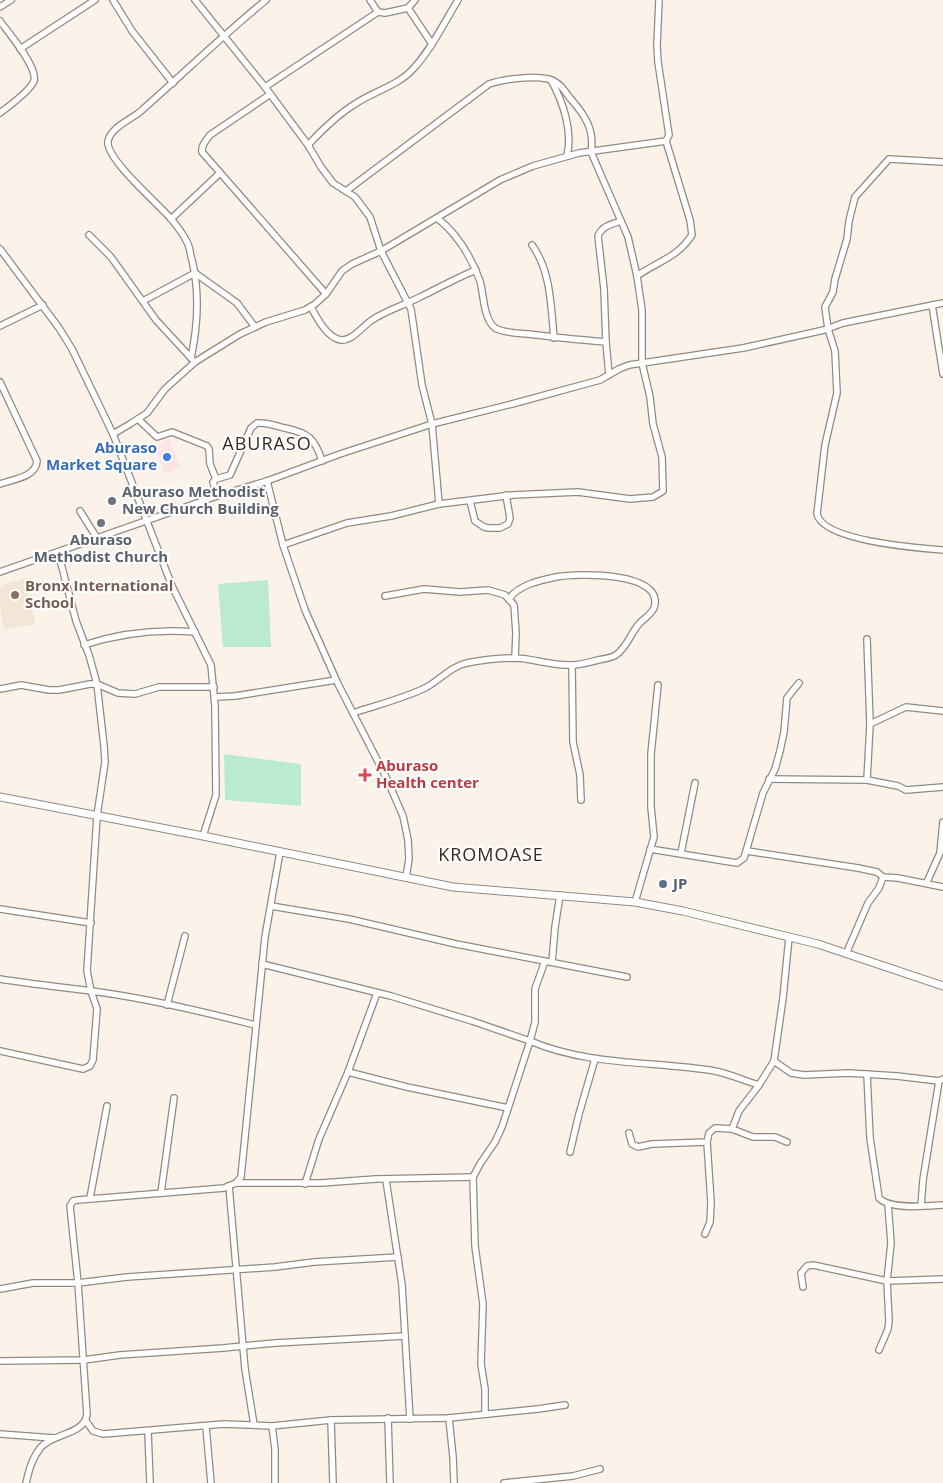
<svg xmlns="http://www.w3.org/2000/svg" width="943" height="1483" font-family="'Open Sans',sans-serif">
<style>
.commercial{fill:#fee3e6}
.built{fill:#f4e6d7}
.garden{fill:#bbebce}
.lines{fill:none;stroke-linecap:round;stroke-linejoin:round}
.minor-casing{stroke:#918a82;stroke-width:8}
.tertiary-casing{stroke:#918a82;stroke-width:9}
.minor{stroke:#fff;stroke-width:5.5}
.tertiary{stroke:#fff;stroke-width:7}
.shop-dot{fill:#3f7fe0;stroke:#fff;stroke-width:2}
.worship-dot{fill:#6b7280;stroke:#fff;stroke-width:2}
.education-dot{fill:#8d6e63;stroke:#fff;stroke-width:2}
.health-dot{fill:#e0444e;stroke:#fff;stroke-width:2}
.service-dot{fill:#5c6f8a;stroke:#fff;stroke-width:2}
.labels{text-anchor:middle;stroke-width:4;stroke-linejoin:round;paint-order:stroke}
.shop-label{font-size:15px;font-weight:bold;fill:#366cbe;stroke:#fff;text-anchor:end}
.worship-label{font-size:15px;font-weight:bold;fill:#5b616d;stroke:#fff;text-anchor:start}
.education-label{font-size:15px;font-weight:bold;fill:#785e54;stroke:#fff;text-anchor:start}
.health-label{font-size:15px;font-weight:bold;fill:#be3a42;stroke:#fff;text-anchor:start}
.service-label{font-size:15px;font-weight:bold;fill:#4e5e75;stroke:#fff;text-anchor:start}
.quarter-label{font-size:18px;letter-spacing:1px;fill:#312b24;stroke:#fff}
</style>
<rect width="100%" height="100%" fill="#fbf3ea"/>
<path class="commercial" d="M169,439L181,467L165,474L154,448Z"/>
<path class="built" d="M27,577L35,624L4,630L0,604V586Z"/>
<g class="garden">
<path d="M268,580L271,647H223L218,584Z"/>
<path d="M224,754L301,764V806L225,800Z"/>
</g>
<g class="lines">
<defs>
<g id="minor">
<path d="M113,0L132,31L173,83"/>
<path d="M195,0L265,87L308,145L321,167L333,183L355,197L370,217L381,251L411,309L422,385L432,424L439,504"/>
<path d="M370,0L378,12L385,13L408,8L432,44"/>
<path d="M0,7L11,0"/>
<path d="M408,8L415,0"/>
<path d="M0,21C8,32 38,67 34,81C31,90 8,107 0,113"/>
<path d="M20,49L95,0"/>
<path d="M551,80C563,102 573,131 567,156"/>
<path d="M265,87L378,12"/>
<path d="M269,95L210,135C206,141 201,145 202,152L326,294"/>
<path d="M308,145C322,130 337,115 355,104C374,91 398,86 414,68C432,48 444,23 458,0"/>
<path d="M943,162L889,159L855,197L849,221L847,239L835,279L833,292L825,307L828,329L835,351L837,393L825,445L817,514C823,541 918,548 943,550"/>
<path d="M437,218C458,234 471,257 480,281C484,295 483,318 495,328C504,334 527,333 537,335C560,338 583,340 606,342L609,375"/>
<path d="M171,219L220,173"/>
<path d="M89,235L111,257L156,320L192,359"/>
<path d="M532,245C551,271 551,307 554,338"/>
<path d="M0,249L59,328L72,349L113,434L172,586L211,665L215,706L216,795L203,836"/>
<path d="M195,273L237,303L255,327"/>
<path d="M637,276C658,261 677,258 692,235L690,220L666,141"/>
<path d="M143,301L195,273"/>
<path d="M932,305L943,374"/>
<path d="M311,307C317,318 327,338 341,340C352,341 363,326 372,320C387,310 405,305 420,297C439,288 456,278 476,270"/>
<path d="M0,326L43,305"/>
<path d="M606,342L604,289L598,236C602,226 612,224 621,221"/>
<path d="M191,358C198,325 200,293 192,260C190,254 190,247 187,242C183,234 177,226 172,220C160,205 105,159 108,141C111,127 132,119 141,111C183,74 223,35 266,0"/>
<path d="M0,382L37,461C36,477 14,479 0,484"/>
<path d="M138,419L157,437L172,432L207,446L209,449L210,464L216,479"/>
<path d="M113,434L130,424L147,413L165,389L195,362L240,334L266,322L305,310L315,304L326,294L342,271L352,264L381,251L500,180L533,166L579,153L666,141L669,135L658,62L657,46L659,0"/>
<path d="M267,481L283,545L305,610L338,684L386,777L403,816L408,840L409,859L406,877"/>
<path d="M217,496L213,482L216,479L230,475L251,428L257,423C267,422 276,426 285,428C308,433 315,438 322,461"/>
<path d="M470,501L475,521L484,527L489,528H500L508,524L510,518L506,495"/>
<path d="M80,511L97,538"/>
<path d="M283,545L347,523L391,516L439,504L513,495L578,492L630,499L653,497L663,491L662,457L653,424L650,397L642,363V310L637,276L628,237L591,152C595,129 584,114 570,98C566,93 562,86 557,83C545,73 503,79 489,84L346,191"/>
<path d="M0,572L217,496L267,481L340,454L432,424L512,404L600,380L619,369L629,365L743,348L824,330L843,323L943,303"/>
<path d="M385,596L424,589L460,592L488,590L505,595L514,605L516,633L515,658"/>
<path d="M867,639L870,724L867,780"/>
<path d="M84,645C121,633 157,629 195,632"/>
<path d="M572,665L573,742L580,775L581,800"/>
<path d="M0,689L21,685L49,690H59L90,684H97L118,693L135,694L159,687H214"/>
<path d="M215,697L235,696L336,680"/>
<path d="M353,713C377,705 402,699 425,688C439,681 451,666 467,663C482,660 501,658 516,658C534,659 554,666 572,665C580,665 590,662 598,660C604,659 611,658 616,655C627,647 630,635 638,625C643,619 651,615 654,608C666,571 576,573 556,577C541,580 518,585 509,599"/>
<path d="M870,724L906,707L943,711"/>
<path d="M769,779L867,780L898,786L906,790L943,787"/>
<path d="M650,849L737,863L744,858L763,793L775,769L780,751L784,732L787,698L799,683"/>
<path d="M747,851L858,868L877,872L883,877L898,878L943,887"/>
<path d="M681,853L695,783"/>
<path d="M927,882L940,853L943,822"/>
<path d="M635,902L654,837L651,807V754L658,685"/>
<path d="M271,906L349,919L456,944L627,977"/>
<path d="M0,909L91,923"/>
<path d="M846,954L868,903L879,888L883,877"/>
<path d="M545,961L535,989V1022L530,1041C589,1066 653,1061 715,1071C730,1074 745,1081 759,1085"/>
<path d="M552,962L555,927L560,895"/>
<path d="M262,964L391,996L472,1021L530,1041L502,1127L495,1142L480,1164L473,1177L475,1246L483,1304L481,1364L485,1389V1413"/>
<path d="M0,979C30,984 60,987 91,991C146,998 201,1011 255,1025"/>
<path d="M167,1005L185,936"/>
<path d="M0,1051L83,1069L90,1066L93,1060L97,1009L91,991L87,971L97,816L105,762L104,746L97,684L89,655L76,621L58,552"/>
<path d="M774,1061L791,1073L804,1075L848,1073L897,1076L939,1081L943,1079"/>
<path d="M348,1072L407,1087L508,1108"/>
<path d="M867,1074L870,1138L879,1198C890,1210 928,1206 943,1205"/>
<path d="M732,1129L753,1137H775L787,1142"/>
<path d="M629,1133L632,1144L638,1147L652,1144L707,1142L709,1133L715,1128L732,1129L739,1111L759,1085L774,1061L783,998L789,937"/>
<path d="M570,1152L579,1114L595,1059"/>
<path d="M386,1180L402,1285L410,1419"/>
<path d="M236,1183H321L376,1179L473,1177"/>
<path d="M305,1184L319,1139L348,1072L377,993"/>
<path d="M229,1186L245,1369L254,1425"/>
<path d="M161,1193L174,1098"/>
<path d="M90,1198L107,1106"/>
<path d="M921,1206L923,1180L939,1081"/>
<path d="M705,1234L710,1222L711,1202L707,1142"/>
<path d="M803,1287L801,1273L807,1266L813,1265L887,1281L943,1279"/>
<path d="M0,1289L33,1283H78L127,1277L275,1267L314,1262L398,1257"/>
<path d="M879,1350L888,1329L889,1321L887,1281L891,1243L888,1204"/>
<path d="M0,1361L84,1360L120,1355L223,1348L275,1343L405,1336"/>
<path d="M388,1418L390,1483"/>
<path d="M449,1418L453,1457L454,1483"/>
<path d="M331,1420L333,1483"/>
<path d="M86,1421L93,1431L103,1434L224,1424L272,1426L331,1420L449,1418L538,1409L565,1405"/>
<path d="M272,1426L275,1449V1483"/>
<path d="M206,1427L211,1483"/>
<path d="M148,1431L150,1483"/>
<path d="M0,1434L54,1438"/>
<path d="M26,1483C29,1470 32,1458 41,1447C54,1433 83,1435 87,1415L78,1283L70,1206L73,1201L78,1200L224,1188L236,1183L241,1177L265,937L280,852"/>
<path d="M504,1483L573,1476L600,1469"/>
</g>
<path id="tertiary" d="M0,797L203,836L453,887L635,902L683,911L818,944L943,986"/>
</defs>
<use href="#minor" class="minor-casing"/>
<use href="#tertiary" class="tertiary-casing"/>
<use href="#minor" class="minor"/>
<use href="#tertiary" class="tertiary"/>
</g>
<circle class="shop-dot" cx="167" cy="457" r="5"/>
<g class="worship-dot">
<circle cx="112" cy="501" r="5"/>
<circle cx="101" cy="523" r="5"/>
</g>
<circle class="education-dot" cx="15" cy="595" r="5"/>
<path class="health-dot" d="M362.5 767.5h5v5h5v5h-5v5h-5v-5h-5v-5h5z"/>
<circle class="service-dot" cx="663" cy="884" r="5"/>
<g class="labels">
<g class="shop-label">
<text x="157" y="453">Aburaso<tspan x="157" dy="17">Market Square</tspan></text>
</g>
<g class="worship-label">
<text x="122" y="497">Aburaso Methodist<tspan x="122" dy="17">New Church Building</tspan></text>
<text x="101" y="545" text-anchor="middle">Aburaso<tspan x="101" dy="17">Methodist Church</tspan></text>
</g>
<g class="education-label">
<text x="25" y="591">Bronx International<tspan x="25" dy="17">School</tspan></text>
</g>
<g class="health-label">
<text x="376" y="771">Aburaso<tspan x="376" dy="17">Health center</tspan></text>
</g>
<g class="service-label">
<text x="673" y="889">JP</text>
</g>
<g class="quarter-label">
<text x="267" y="450">ABURASO</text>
<text x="491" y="861">KROMOASE</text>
</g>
</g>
</svg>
